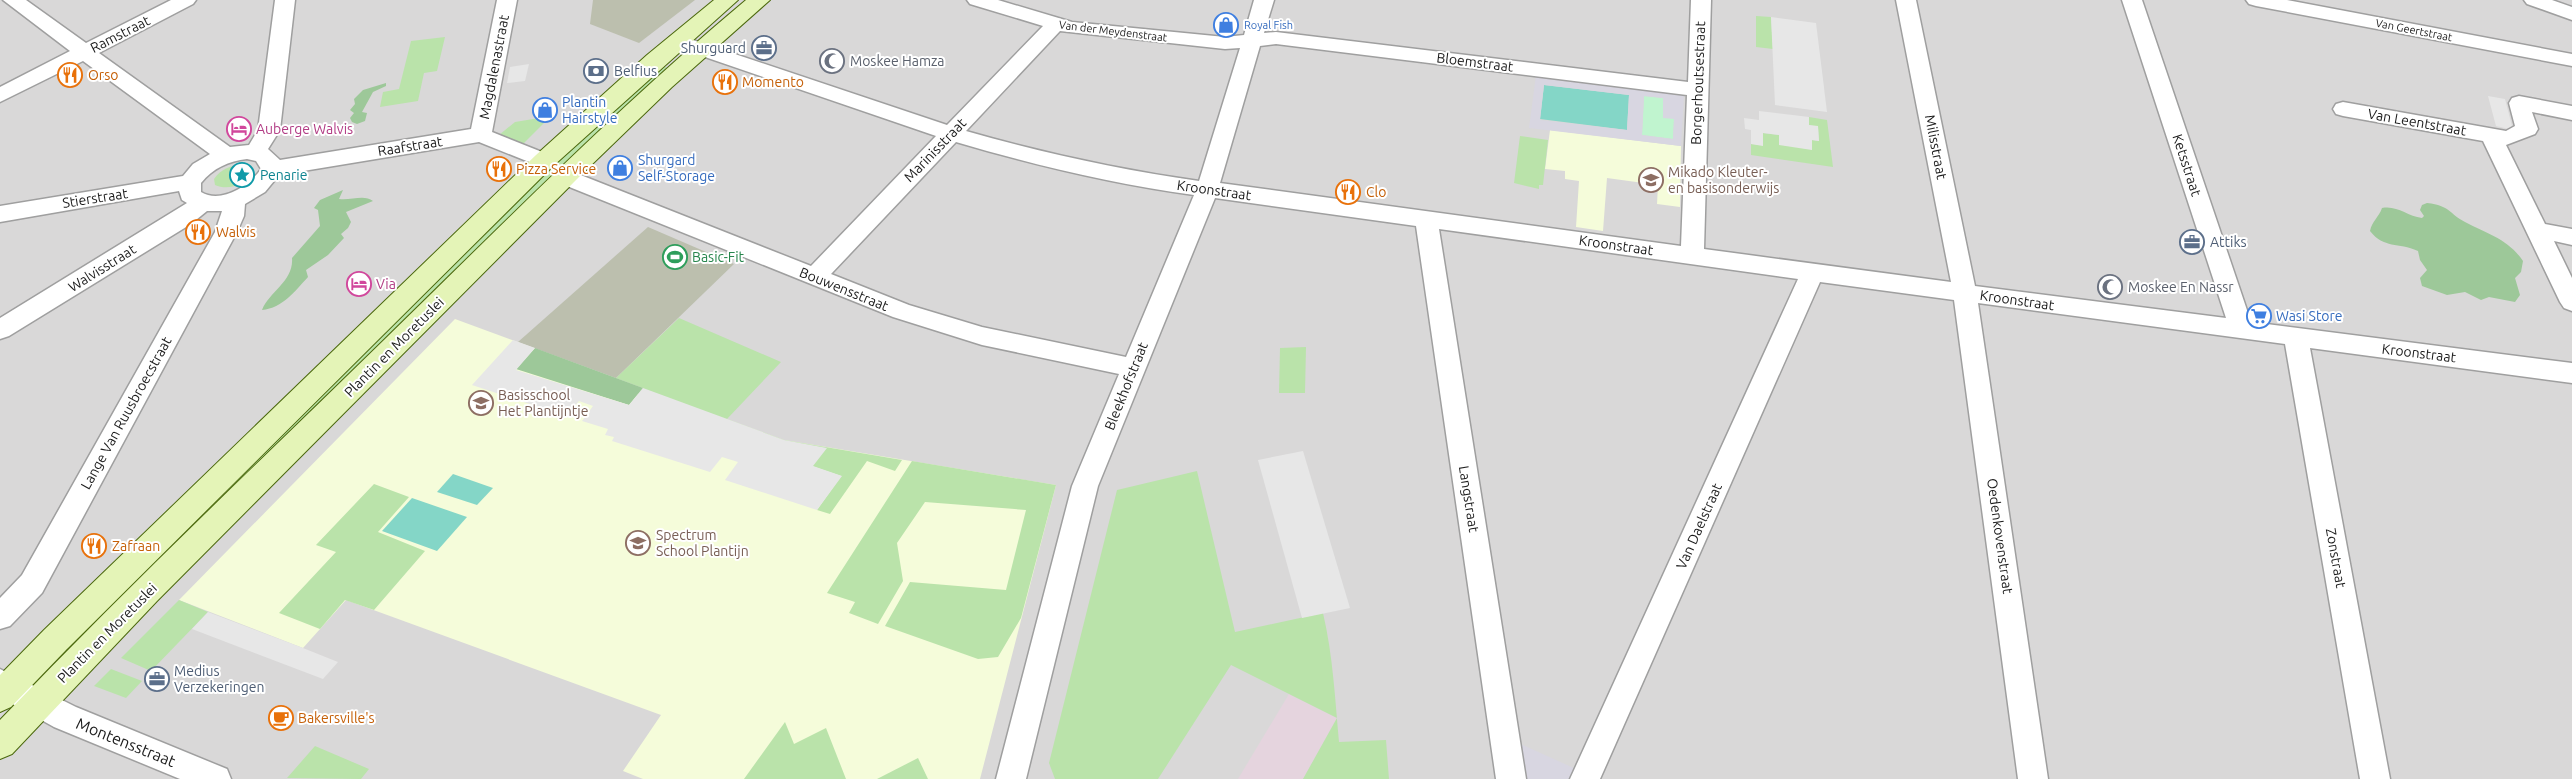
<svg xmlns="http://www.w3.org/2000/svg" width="2572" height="779" font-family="Ubuntu,sans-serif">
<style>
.residential{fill:#d9d8d8}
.industrial{fill:#e5d4de}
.education{fill:#f5fcda}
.construction{fill:#bcbfae}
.grass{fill:#bae3aa}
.forest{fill:#9dc899}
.park{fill:#c0f4cf}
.pitch{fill:#84d6c7}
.parking{fill:#e7e7e7}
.plaza{fill:#d8d6e1;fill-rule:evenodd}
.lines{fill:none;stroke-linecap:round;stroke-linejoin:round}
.street-casing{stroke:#9f9f9f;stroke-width:3}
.secondary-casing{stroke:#4b680d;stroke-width:2}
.street{fill:#fff;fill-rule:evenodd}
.secondary{fill:#e4f4b7;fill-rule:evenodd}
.labels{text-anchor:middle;stroke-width:4;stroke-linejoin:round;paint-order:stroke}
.far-shop-label{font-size:11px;fill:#366cbe;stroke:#fff;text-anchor:start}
.far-street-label{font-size:11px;fill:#1b1b1b;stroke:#fff}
.street-label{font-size:14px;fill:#1b1b1b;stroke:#fff}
.service-label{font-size:14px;fill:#4e5e75;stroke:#fff;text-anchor:start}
.worship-label{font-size:14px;fill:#5b616d;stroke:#fff;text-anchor:start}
.food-label{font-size:14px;fill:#c56008;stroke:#fff;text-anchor:start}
.shop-label{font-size:14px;fill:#366cbe;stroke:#fff;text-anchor:start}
.hotel-label{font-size:14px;fill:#b23c85;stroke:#fff;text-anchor:start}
.education-label{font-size:14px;fill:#785e54;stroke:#fff;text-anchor:start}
.culture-label{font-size:14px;fill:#0d838f;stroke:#fff;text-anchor:start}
.leisure-label{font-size:14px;fill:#27864d;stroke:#fff;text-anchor:start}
.near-street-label{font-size:16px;fill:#1b1b1b;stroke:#fff}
</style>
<rect width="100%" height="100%" fill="#ecebe1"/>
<rect class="residential" x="0" y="0" width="2572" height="779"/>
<path class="industrial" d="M1289,694L1337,718L1303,779H1238Z"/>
<g class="education">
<path d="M1550,130L1681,146L1680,207L1657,204L1658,185L1607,178L1603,231L1576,227L1579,181L1565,179V171L1545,169Z"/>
<path d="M455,319L784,440L1056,485L980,779H643L623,771L661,715L346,600L303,648L179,600Z"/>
</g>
<g class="construction">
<path d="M593,0H695L639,43L590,24Z"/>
<path d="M648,227L734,264L616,378L518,342Z"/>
</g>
<g class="grass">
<path d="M1756,16L1771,17L1773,49L1756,47Z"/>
<path d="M445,37L437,71L424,73L418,101L380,107L383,92L399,89L411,41Z"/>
<path d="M658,65L672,69L86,640L79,638L251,466L276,432Z"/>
<path d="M551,116L523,144L499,135L515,122Z"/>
<path d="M1809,117L1827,120L1833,167L1751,155V144L1763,145V133L1779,135L1812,150L1811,140L1819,141L1818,127L1809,125Z"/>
<path d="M1520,136L1548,140L1543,185H1539V189L1514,183Z"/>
<path d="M243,165L251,172C246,185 228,191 215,185L214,179C221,169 231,165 243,165Z"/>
<path d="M679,318L781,362L727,419L784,440L902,460L895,471L867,461L830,514L817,510L841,476L762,449L638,394L643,388L616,378Z"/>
<path d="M1306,347L1305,393H1279L1280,348Z"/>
<path d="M912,461L1056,485L1021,618L998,657L978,659L885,626L910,582L1006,590L1026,510L925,502L897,543L903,581L878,624L849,613L855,602L827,593Z"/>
<path d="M1197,471L1235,632L1323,613C1333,656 1335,698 1339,742L1386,740L1389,779H1303L1337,718L1231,665L1158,779H1055L1049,763L1117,490Z"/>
<path d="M374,484L409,497L378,532L425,551L374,610L345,600L320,629L279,613L336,552L316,545Z"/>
<path d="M179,600L208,612L151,671L121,658Z"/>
<path d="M111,669L142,681L126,698L94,686Z"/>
<path d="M785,722L794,744L826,728L846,779H744Z"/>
<path d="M315,746L369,769L361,779L287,778Z"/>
<path d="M918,758L928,779H877Z"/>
</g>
<g class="forest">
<path d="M386,83V86L373,92L362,112L367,113L365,121L357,124L352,122L350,118L354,113L350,110L355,104L354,99L363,90Z"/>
<path d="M343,190L339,199C350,201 364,194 373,201L346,212L351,222L348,228L341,234L344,238L328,255L306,270L308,277C295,291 283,308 262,310C269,292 294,281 292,258L320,226L318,210L314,208L320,200Z"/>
<path d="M2427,203C2451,206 2448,213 2465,222C2488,234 2508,239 2523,261L2521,272L2515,278L2520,295L2515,302L2489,297L2481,300L2465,292L2447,295L2422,286L2420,278L2427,270L2420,260L2418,251C2398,242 2384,249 2370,231C2372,221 2379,217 2382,208C2397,205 2407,216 2422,218L2424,216L2420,210L2422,205Z"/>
<path d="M535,348L643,388L629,405L516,369Z"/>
</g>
<path class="park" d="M1644,96L1663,98L1674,119L1673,139L1642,135Z"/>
<g class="pitch">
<path d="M1544,85L1629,95L1627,130L1540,119Z"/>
<path d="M453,474L493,488L477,505L437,492Z"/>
<path d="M412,498L467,517L437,551L382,531Z"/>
</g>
<g class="parking">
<path d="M1771,17L1816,23L1827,112L1775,105Z"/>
<path d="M529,64L525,81L507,83L510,67Z"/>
<path d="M2488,96L2505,99L2513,130L2496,126Z"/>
<path d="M1759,111L1809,117V125L1818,126L1819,141L1812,140V150L1779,145V135L1763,133V146L1751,144V130L1745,129L1744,118L1759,120Z"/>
<path d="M513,340L535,348L516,370L629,405L643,388L784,440L827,448L813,466L842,476L817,510L725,480L738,462L722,457L710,472L612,441L614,437L605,435L608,429L582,421L593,406L579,401L566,416L472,385Z"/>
<path d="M1303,451L1350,608L1302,618L1258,460Z"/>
<path d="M208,612L303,648L338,662L323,679L192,629Z"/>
</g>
<g class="plaza">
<path d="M1536,75L1684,94L1681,146L1529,128ZM1544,85L1629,95L1627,130L1540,120ZM1644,96L1663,98V118L1674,119L1673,139L1642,135Z"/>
<path d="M1505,737L1587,774L1585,779H1511Z"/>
</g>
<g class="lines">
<defs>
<g id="street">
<path d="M3,0H26L86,43L171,0H196L193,4L99,53L230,147L249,145L258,130L275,0H295L280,130L268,149L280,160L471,129L497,0H517L492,132L552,156L555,161L552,166L544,168L479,142L279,175L265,192L245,204L244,216L237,232L42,593L10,626L0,629V598L22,575L215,232L222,211H207L191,224L9,336L0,339V318L187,203L182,200L179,191L0,222V206L183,176L193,164L210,154L83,61L0,102V87L70,51ZM247,159L256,161L261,169C249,186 221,204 201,192V183C213,168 229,161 247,159Z"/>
<path d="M967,0H998L1072,22L1225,37L1244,35L1254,0H1274L1264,33L1276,32L1688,82L1691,0H1711L1704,249L1951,282L1896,0H1916L1975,286L2226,318L2122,0H2142L2251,322L2572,363V383L2310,348L2390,779H2360L2285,344L1978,303L2048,779H2018L1954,300L1820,282L1600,779H1570L1798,279L1439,229L1526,779H1496L1416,226L1215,198L1098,486L1026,779H996L1072,486L1119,374L982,345L893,317L557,182L554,177L557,172L565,170L573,172L811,266L936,136L670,45L667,41L670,37L677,35L684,37L947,125L1043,26L970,4ZM1060,31L1225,49L1240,48L1199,181C1120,170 1043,153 966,131ZM1276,44L1687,95L1681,246L1220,183L1260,46ZM956,142C1034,165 1112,184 1194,195L1126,357L982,327L909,305L831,274Z"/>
<path d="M2246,0H2287L2572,54V66L2256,6L2249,4Z"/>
<path d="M2524,0H2552L2572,7V20L2527,4Z"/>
<path d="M2519,96L2572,106V120L2532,112L2538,129L2535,134L2506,145L2545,224L2572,229V245L2554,241L2572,278V311L2564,308L2560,302L2483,141L2343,116L2336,114L2333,109L2336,104L2343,102L2506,131L2515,126L2509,103L2512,98Z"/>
<path d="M0,669L76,707L227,769L231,779H180L54,727L0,697Z"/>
</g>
<g id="secondary">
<path d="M714,0H738L552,167L66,650L11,707L0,712V675L44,630L536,155L647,55Z"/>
<path d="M746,0H770L672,87L582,174L157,601L12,754L0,759V720C125,589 256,465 385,339C504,223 619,106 746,0Z"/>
</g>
</defs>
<use href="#street" class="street-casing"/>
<use href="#secondary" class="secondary-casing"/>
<use href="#street" class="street"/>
<use href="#secondary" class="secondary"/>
</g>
<defs>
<symbol id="shop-ring" viewBox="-11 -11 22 22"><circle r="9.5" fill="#fff" stroke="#3f7fe0" stroke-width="1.5"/><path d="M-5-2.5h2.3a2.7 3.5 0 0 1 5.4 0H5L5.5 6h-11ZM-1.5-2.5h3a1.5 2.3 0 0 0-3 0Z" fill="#3f7fe0"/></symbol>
<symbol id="office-ring" viewBox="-11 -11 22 22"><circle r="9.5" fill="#fff" stroke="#5c6f8a" stroke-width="1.5"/><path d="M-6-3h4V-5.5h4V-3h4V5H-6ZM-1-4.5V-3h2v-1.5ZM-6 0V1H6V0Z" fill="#5c6f8a"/></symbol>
<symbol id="mosque-ring" viewBox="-11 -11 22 22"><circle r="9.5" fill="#fff" stroke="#6b7280" stroke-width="1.5"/><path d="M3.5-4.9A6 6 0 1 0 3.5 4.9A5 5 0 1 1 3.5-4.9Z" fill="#6b7280"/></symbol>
<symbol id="bank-ring" viewBox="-11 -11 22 22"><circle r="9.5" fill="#fff" stroke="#5c6f8a" stroke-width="1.5"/><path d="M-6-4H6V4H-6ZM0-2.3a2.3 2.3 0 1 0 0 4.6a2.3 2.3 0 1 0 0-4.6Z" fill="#5c6f8a"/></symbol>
<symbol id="restaurant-ring" viewBox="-11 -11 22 22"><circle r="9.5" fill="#fff" stroke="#e8710a" stroke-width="1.5"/><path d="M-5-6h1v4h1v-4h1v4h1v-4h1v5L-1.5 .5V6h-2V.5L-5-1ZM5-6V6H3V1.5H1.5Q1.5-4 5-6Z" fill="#e8710a"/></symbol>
<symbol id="hotel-ring" viewBox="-11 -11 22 22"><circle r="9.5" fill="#fff" stroke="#d1479c" stroke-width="1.5"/><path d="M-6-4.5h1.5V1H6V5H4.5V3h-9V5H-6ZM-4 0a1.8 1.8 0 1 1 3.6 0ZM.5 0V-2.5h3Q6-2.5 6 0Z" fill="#d1479c"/></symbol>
<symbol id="sight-ring" viewBox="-11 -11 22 22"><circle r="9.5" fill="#fff" stroke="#0f9aa8" stroke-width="1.5"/><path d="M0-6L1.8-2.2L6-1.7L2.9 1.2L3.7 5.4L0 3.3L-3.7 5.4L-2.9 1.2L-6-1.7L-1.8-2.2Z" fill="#0f9aa8"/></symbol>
<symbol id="school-ring" viewBox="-11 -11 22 22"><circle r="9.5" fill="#fff" stroke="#8d6e63" stroke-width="1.5"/><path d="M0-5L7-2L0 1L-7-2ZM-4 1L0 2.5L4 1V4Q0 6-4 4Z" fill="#8d6e63"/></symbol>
<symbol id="stadium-ring" viewBox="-11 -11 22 22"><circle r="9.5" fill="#fff" stroke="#2e9e5b" stroke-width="1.5"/><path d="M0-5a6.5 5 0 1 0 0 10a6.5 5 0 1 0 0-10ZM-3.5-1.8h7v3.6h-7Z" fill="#2e9e5b"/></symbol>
<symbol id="supermarket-ring" viewBox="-11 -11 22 22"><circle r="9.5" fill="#fff" stroke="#3f7fe0" stroke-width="1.5"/><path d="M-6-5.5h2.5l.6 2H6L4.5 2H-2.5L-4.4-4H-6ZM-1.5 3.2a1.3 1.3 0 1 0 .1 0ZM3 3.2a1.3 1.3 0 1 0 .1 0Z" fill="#3f7fe0"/></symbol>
<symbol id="cafe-ring" viewBox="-11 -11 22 22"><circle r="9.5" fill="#fff" stroke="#e8710a" stroke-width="1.5"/><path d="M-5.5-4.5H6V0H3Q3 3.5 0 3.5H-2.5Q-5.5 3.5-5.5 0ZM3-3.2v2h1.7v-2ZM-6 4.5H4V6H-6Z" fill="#e8710a"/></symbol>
</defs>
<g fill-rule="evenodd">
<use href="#shop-ring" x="1212" y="11" width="28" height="28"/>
<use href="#office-ring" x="750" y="34" width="28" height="28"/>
<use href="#mosque-ring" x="818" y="47" width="28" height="28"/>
<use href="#bank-ring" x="582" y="57" width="28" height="28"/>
<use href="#restaurant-ring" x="56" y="61" width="28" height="28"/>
<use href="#restaurant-ring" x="711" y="68" width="28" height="28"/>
<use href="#shop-ring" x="531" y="96" width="28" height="28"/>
<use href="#hotel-ring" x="225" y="115" width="28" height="28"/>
<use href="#shop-ring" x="606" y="154" width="28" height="28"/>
<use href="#restaurant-ring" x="485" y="155" width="28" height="28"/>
<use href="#sight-ring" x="228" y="161" width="28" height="28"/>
<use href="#school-ring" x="1637" y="166" width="28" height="28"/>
<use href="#restaurant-ring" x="1334" y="178" width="28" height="28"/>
<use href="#restaurant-ring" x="184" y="218" width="28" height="28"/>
<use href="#office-ring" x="2178" y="228" width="28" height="28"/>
<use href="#stadium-ring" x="661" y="243" width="28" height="28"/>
<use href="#hotel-ring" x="345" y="270" width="28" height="28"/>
<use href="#mosque-ring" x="2096" y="273" width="28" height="28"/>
<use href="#supermarket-ring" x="2245" y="302" width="28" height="28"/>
<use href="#school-ring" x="467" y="389" width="28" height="28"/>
<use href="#school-ring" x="624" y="529" width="28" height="28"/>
<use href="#restaurant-ring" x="80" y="532" width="28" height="28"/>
<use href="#office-ring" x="143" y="665" width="28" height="28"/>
<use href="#cafe-ring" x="267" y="704" width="28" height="28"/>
</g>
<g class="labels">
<g class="far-shop-label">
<text x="1244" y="29">Royal Fish</text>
</g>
<g class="far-street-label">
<text transform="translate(2414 30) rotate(11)" y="4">Van Geertstraat</text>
<text transform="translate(1113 31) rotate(7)" y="4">Van der Meydenstraat</text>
</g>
<g class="street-label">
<text transform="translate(120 34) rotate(-27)" y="5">Ramstraat</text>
<text transform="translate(1475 62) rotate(7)" y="5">Bloemstraat</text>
<text transform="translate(494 67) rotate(-79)" y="5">Magdalenastraat</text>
<text transform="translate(1698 83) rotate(-88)" y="5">Borgerhoutsestraat</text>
<text transform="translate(2417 122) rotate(10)" y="5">Van Leentstraat</text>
<text transform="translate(410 146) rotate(-9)" y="5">Raafstraat</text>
<text transform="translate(1936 147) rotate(79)" y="5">Milisstraat</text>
<text transform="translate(935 150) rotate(-46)" y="5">Marinisstraat</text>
<text transform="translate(2187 165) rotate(72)" y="5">Ketsstraat</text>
<text transform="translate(1214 190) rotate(8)" y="5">Kroonstraat</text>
<text transform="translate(95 198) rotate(-9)" y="5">Stierstraat</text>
<text transform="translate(1616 245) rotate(8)" y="5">Kroonstraat</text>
<text transform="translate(102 268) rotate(-32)" y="5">Walvisstraat</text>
<text transform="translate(844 289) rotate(22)" y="5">Bouwensstraat</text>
<text transform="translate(2017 300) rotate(8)" y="5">Kroonstraat</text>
<text transform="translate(394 347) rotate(-45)" y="5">Plantin en Moretuslei</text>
<text transform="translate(2419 353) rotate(7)" y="5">Kroonstraat</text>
<text transform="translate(1126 386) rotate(-68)" y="5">Bleekhofstraat</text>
<text transform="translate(126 413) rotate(-61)" y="5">Lange Van Ruusbroecstraat</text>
<text transform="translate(1469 499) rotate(81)" y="5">Langstraat</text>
<text transform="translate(1699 526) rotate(-66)" y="5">Van Daelstraat</text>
<text transform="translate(2000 536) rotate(82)" y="5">Oedenkovenstraat</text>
<text transform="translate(2336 558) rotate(80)" y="5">Zonstraat</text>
<text transform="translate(107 633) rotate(-45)" y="5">Plantin en Moretuslei</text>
</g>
<g class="service-label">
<text x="746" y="53" text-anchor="end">Shurguard</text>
<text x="614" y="76">Belfius</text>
<text x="2210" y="247">Attiks</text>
<text x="174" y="676">Medius<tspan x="174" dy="16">Verzekeringen</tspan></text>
</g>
<g class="worship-label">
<text x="850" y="66">Moskee Hamza</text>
<text x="2128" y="292">Moskee En Nassr</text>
</g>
<g class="food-label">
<text x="88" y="80">Orso</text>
<text x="742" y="87">Momento</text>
<text x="516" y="174">Pizza Service</text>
<text x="1366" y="197">Clo</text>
<text x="216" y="237">Walvis</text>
<text x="112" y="551">Zafraan</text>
<text x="298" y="723">Bakersville's</text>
</g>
<g class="shop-label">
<text x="562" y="107">Plantin<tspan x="562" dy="16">Hairstyle</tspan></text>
<text x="638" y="165">Shurgard<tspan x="638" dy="16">Self-Storage</tspan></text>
<text x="2276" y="321">Wasi Store</text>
</g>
<g class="hotel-label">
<text x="256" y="134">Auberge Walvis</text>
<text x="376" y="289">Via</text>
</g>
<g class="education-label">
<text x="1668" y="177">Mikado Kleuter-<tspan x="1668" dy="16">en basisonderwijs</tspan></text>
<text x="498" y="400">Basisschool<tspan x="498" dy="16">Het Plantijntje</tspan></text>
<text x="656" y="540">Spectrum<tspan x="656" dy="16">School Plantijn</tspan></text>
</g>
<g class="culture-label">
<text x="260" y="180">Penarie</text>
</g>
<g class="leisure-label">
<text x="692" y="262">Basic-Fit</text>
</g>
<g class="near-street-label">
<text transform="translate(126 742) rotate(22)" y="6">Montensstraat</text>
</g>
</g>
</svg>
